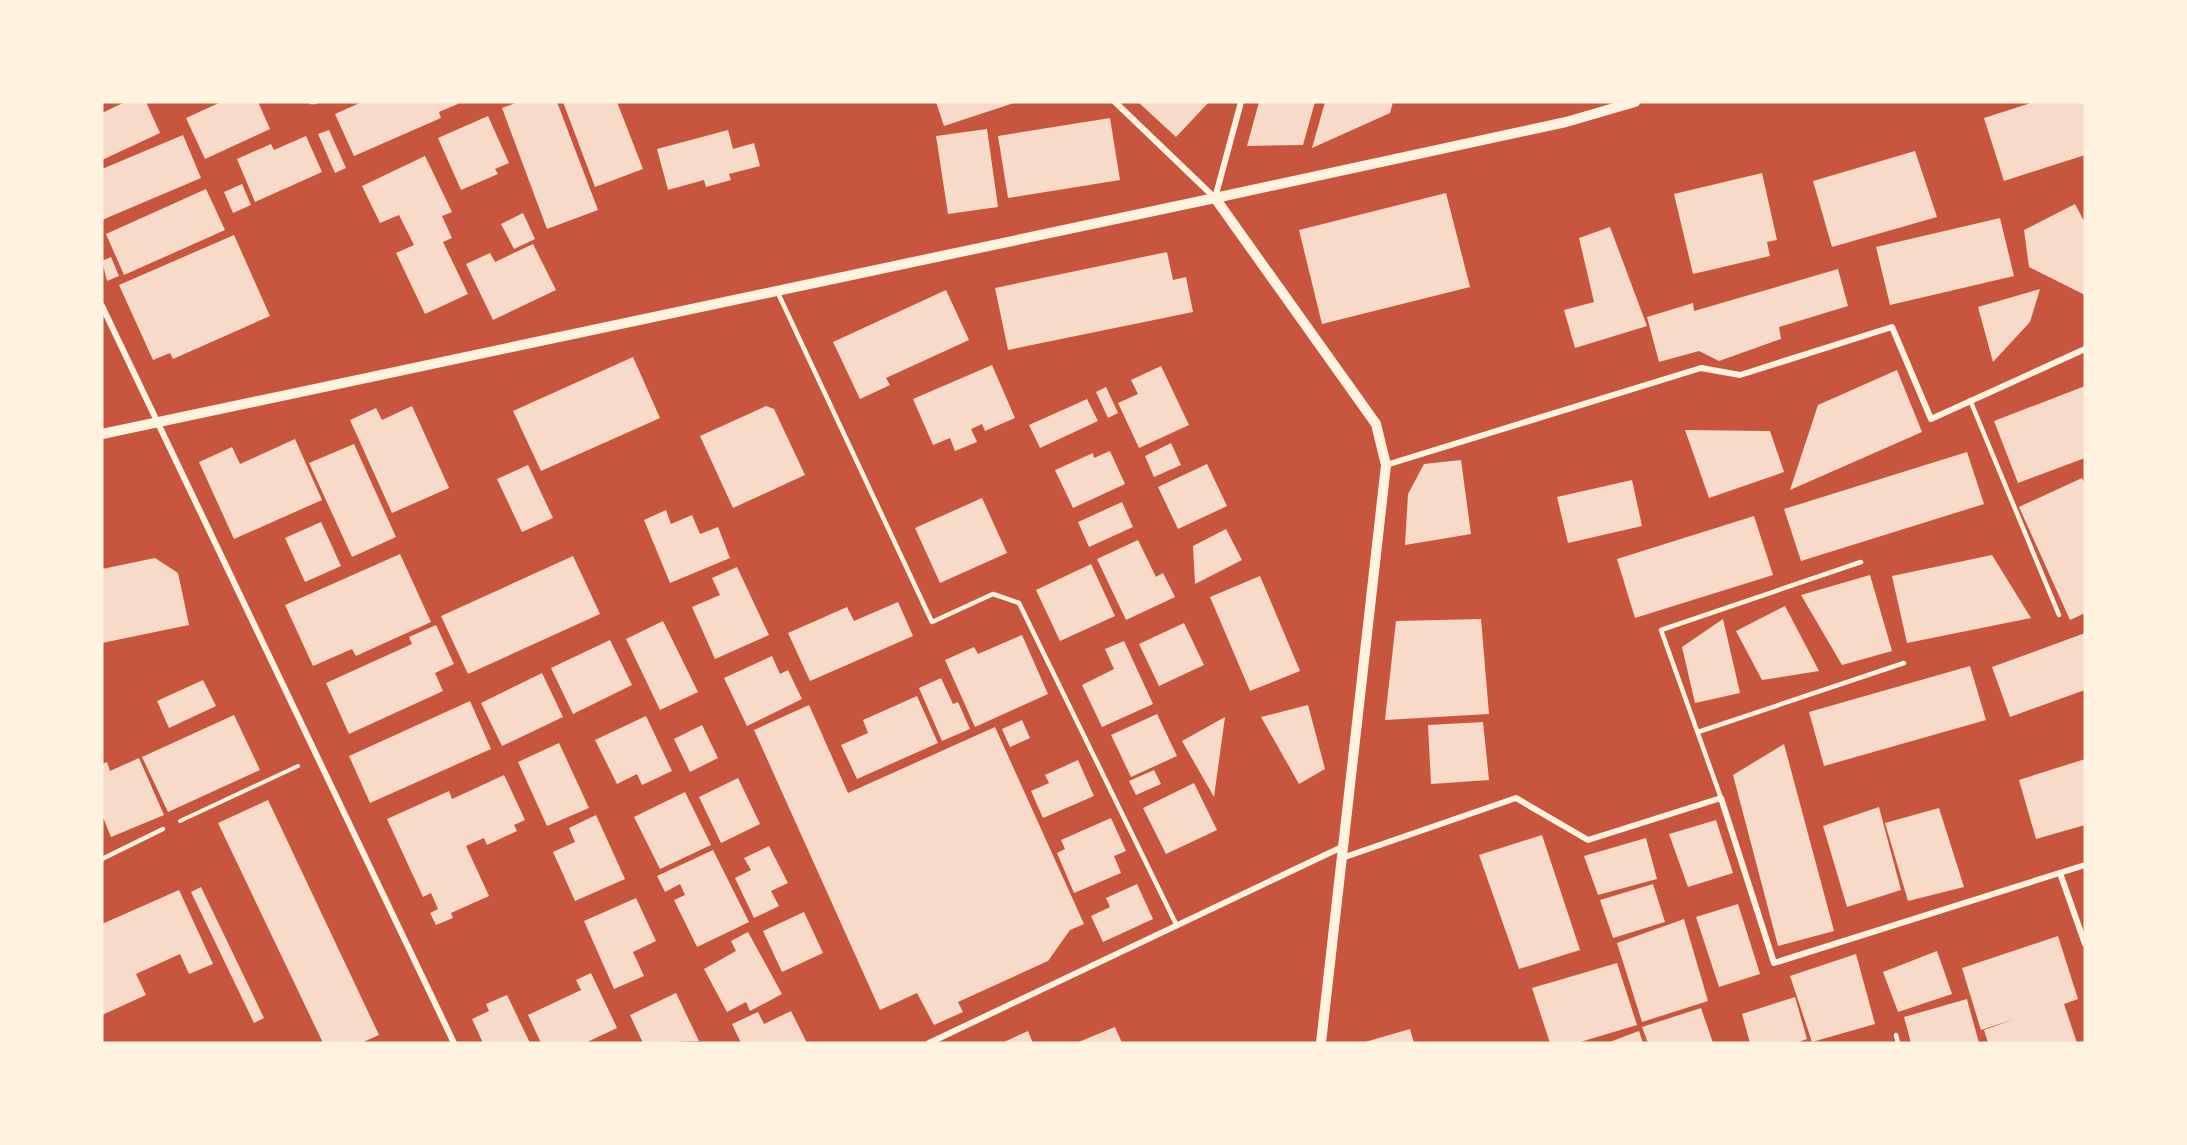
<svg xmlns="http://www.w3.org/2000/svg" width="2187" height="1145" font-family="Roboto,sans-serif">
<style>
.building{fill:#f7dbc8}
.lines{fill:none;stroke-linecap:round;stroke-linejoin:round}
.path{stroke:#fff3e0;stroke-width:4}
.service{stroke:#fff3e0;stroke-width:4.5}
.minor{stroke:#fff3e0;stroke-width:6}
.tertiary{stroke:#fff3e0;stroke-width:10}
</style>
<rect width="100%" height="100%" fill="#c8553d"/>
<g class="building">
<path d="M125,102H146L160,133L102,160V113Z"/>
<path d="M221,102H258L270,129L205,159L186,118Z"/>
<path d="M362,102H456L458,104L439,112L441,118L354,156L335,114Z"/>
<path d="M518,102H557L598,210L547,229L502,108Z"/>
<path d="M563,102H617L643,169L595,187Z"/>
<path d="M936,102H1017L944,126Z"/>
<path d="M1138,102H1209L1176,137Z"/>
<path d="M1259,102H1315L1303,145L1247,146Z"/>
<path d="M1325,102H1393L1390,113L1312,148Z"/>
<path d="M2034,102H2085V155L2004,181L1984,118Z"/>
<path d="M488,116L509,163L495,169L498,174L461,190L438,138Z"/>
<path d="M1110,118L1120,180L1008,198L998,136Z"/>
<path d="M987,129L998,207L948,214L936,136Z"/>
<path d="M329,130L346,168L335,173L318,134Z"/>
<path d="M728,130L733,149L754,143L760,166L729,174L731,180L706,187L704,180L668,190L657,149Z"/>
<path d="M183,135L201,178L102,220V169Z"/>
<path d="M306,136L322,172L255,202L237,159L271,144L274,150Z"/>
<path d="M1915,151L1937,217L1832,247L1813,181Z"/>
<path d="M425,156L452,212L442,216L452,238L443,242L468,294L425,314L396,253L414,245L399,215L380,223L362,186Z"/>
<path d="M1762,173L1777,240L1767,242L1770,256L1693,274L1674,194Z"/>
<path d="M242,184L251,205L233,213L224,192Z"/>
<path d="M206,189L225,230L124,275L106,234Z"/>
<path d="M1446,193L1470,287L1322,324L1299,230Z"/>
<path d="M2075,204L2085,223V295L2029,267L2024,230Z"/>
<path d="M523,213L535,239L514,249L501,224Z"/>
<path d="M2000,218L2014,276L1890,305L1876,247Z"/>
<path d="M1610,227L1647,326L1575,348L1564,310L1594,302L1579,238Z"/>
<path d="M234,235L270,316L173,359L170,353L153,360L119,285Z"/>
<path d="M533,244L556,290L493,320L466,264L490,253L495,262Z"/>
<path d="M1167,252L1173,280L1186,277L1193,312L1008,350L995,288Z"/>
<path d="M111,257L119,276L107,281L102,261Z"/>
<path d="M1838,269L1848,306L1779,327L1781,339L1719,361L1699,351L1659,362L1647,317L1693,303L1694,311Z"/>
<path d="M2040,289L2030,322L1993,362L1978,307Z"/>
<path d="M946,290L969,340L886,378L890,385L860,399L833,342Z"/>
<path d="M633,357L660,418L541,471L513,411Z"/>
<path d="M992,365L1015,418L985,431L982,424L971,429L977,442L955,451L950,438L933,445L913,399Z"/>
<path d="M1161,366L1189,425L1139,448L1118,403L1138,394L1131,380Z"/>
<path d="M1897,370L1922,432L1790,490L1818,405Z"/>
<path d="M2085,386V458L2018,483L1994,421Z"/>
<path d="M1106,387L1118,413L1108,418L1096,392Z"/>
<path d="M1087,399L1098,421L1040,448L1029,425Z"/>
<path d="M412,406L449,488L392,513L350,420L376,408L382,420Z"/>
<path d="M766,406L774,409L805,475L733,508L700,436Z"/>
<path d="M1685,430L1770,431L1784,472L1709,498Z"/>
<path d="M295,439L322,500L234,539L199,462L232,447L240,464Z"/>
<path d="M1171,443L1181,465L1154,477L1145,456Z"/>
<path d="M354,444L396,537L352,557L309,463Z"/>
<path d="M1110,451L1125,484L1073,508L1055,470L1093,453L1094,458Z"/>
<path d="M1967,452L1984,504L1801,561L1784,509Z"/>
<path d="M1461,460L1471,534L1405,545L1408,494L1424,464Z"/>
<path d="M1207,464L1227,506L1178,529L1158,487Z"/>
<path d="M528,465L553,518L522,532L497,479Z"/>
<path d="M2082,478L2085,484V613L2070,620L2019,507Z"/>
<path d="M1632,480L1642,526L1568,543L1557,497Z"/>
<path d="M982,498L1007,553L940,583L915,528Z"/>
<path d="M1122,502L1133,527L1089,547L1078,522Z"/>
<path d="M666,510L671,524L692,515L700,534L718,527L730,558L670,583L644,520Z"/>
<path d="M1754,516L1773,575L1635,618L1617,559Z"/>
<path d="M321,522L341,566L305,582L285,538Z"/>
<path d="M1226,529L1242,560L1195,584L1193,546Z"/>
<path d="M1138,540L1156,577L1163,573L1175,597L1126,620L1097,559Z"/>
<path d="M400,554L431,622L356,656L352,649L313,666L285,605Z"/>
<path d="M1992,555L2031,618L1907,643L1892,576Z"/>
<path d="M573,556L600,614L468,674L441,616Z"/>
<path d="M155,558L178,573L189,625L102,643V569Z"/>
<path d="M1091,564L1115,616L1060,641L1036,590Z"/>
<path d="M737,567L769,635L715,659L692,607L720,595L712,578Z"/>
<path d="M1870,575L1892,651L1842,665L1801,595Z"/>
<path d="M1260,576L1300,671L1250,691L1210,597Z"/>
<path d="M898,602L913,636L810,681L788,633L847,607L854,621Z"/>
<path d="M1785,606L1819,671L1762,680L1736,631Z"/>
<path d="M1481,619L1489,714L1385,720L1396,621Z"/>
<path d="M1723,619L1740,693L1695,703L1682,647Z"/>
<path d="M663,621L698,692L660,710L626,639Z"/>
<path d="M1184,623L1204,665L1159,686L1139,644Z"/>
<path d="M436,625L454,664L435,673L443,691L349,734L326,683L412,644L409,637Z"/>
<path d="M2085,633V690L2010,717L1992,667Z"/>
<path d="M1022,635L1048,694L975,727L945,660L974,647L978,654Z"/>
<path d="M610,640L632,685L573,714L551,668Z"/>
<path d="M1124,641L1153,704L1102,727L1082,685L1114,669L1105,649Z"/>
<path d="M772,656L780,674L788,670L802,699L747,726L724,678Z"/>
<path d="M1970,666L1986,720L1824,766L1809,712Z"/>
<path d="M542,673L563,717L502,746L481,703Z"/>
<path d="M941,678L953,704L958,702L970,729L942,741L919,688Z"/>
<path d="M203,680L216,706L169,728L157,701Z"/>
<path d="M917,696L938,743L857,779L841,745L868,733L863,720Z"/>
<path d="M470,701L491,749L370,803L349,756Z"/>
<path d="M809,705L848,793L995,727L1084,924L1070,930L1048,961L958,1002L963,1012L934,1025L917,993L880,1010L754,730Z"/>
<path d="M1308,705L1325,769L1299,784L1261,717Z"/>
<path d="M1157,714L1177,756L1131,777L1111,735Z"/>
<path d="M234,715L260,770L168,812L142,757Z"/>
<path d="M646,716L672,771L642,785L637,774L617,784L595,740Z"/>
<path d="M1225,717L1214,797L1182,741Z"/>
<path d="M1022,720L1030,738L1010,747L1002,729Z"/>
<path d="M1483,722L1489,780L1431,784L1428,725Z"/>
<path d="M702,725L718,758L690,772L674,739Z"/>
<path d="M559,743L589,808L547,826L518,762Z"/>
<path d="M1784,744L1834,931L1778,946L1733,775Z"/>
<path d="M139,758L164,815L111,837L102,815V764L107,762L110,771Z"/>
<path d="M2085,759V825L2036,839L2019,780Z"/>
<path d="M1078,760L1094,796L1043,818L1031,791L1049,783L1045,775Z"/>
<path d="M1154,770L1161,784L1136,795L1129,781Z"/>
<path d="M504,775L525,820L514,825L517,831L487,845L484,838L466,846L489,896L451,913L453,918L436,925L430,913L438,909L431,893L423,897L387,819L449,791L452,799Z"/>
<path d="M738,778L760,824L721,843L699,797Z"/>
<path d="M1194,783L1217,830L1166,854L1143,808Z"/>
<path d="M685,792L711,845L660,869L634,817Z"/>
<path d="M268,800L379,1035L361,1043H323L218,823Z"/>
<path d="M1879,807L1901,890L1847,907L1823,826Z"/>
<path d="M1939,808L1964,887L1908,901L1885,823Z"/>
<path d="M596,815L625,879L575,901L553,852L575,842L569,828Z"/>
<path d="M1111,818L1126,851L1114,856L1121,873L1074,893L1057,853L1065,849L1061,840Z"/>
<path d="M1716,820L1733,873L1688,887L1669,834Z"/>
<path d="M1542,835L1580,950L1519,969L1479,855Z"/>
<path d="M1646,838L1657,879L1598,895L1584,856Z"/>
<path d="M769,846L788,883L771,891L779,906L754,918L735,878L751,870L744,858Z"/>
<path d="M713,850L749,922L697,947L674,900L685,895L680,884L665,892L657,876Z"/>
<path d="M1137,884L1153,919L1103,942L1091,916L1110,907L1106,898Z"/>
<path d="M1653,884L1665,922L1613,938L1600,900Z"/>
<path d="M201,887L264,1018L254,1023L191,892Z"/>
<path d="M179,890L213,964L189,974L180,954L136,974L146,995L102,1015V924Z"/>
<path d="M636,898L656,941L633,952L644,976L614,989L584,921Z"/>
<path d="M1738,904L1760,974L1719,987L1696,917Z"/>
<path d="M804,912L823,953L782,972L763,931Z"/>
<path d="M1684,919L1708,1001L1642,1022L1617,943Z"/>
<path d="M748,932L782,994L750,1011L746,1002L727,1012L704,969L736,951L731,941Z"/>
<path d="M2058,936L2078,999L2064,1004L2077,1043H1988L1984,1030L2015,1019L1981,1030L1962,968Z"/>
<path d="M1937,951L1952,994L1898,1012L1883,972Z"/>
<path d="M1856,954L1875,1024L1812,1042L1790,976Z"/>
<path d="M1617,963L1637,1025L1577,1043H1550L1532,988Z"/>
<path d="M591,973L617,1028L585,1043H541L528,1015L581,990L576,980Z"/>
<path d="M676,993L699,1041L643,1043L630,1015Z"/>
<path d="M507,995L530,1043H483L472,1019L489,1011L486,1004Z"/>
<path d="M1795,997L1807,1039L1795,1043H1750L1742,1014Z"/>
<path d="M1967,999L1979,1043H1911L1904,1017Z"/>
<path d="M1701,1008L1713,1043H1648L1642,1027Z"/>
<path d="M791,1011L807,1043H741L732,1024L758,1012L764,1024Z"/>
<path d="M1115,1027L1122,1043H1076Z"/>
<path d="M1410,1029L1414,1043H1365V1042Z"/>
<path d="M1028,1031L1033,1043H1002Z"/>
<path d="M1639,1031L1643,1043H1607Z"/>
</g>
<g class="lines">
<path class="path" d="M180,821L298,766"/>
<g class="service">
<path d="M311,102H315"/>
<path d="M777,291L932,622L993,594L1019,603L1177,926"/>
<path d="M1970,400L2059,615"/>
<path d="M1698,732L1904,663"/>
<path d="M1721,798L1661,630L1861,562"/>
<path d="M102,859L163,829"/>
<path d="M1896,1035L1898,1043"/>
</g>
<g class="minor">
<path d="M1115,102L1215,198L1241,102"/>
<path d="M102,306L454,1043"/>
<path d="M1386,465L1701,368L1740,375L1892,327L1931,419L2085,349"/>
<path d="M1342,858L1516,798L1588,840L1721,798L1774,963L2085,865"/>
<path d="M2060,873L2085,944"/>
<path d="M929,1043L1342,847"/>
</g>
<g class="tertiary">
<path d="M1215,198L1376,424L1386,465L1321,1043"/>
<path d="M102,434L1215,198L1566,122L1635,102"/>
</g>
</g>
<rect width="2187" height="1145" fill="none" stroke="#fff3e0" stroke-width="207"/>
</svg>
